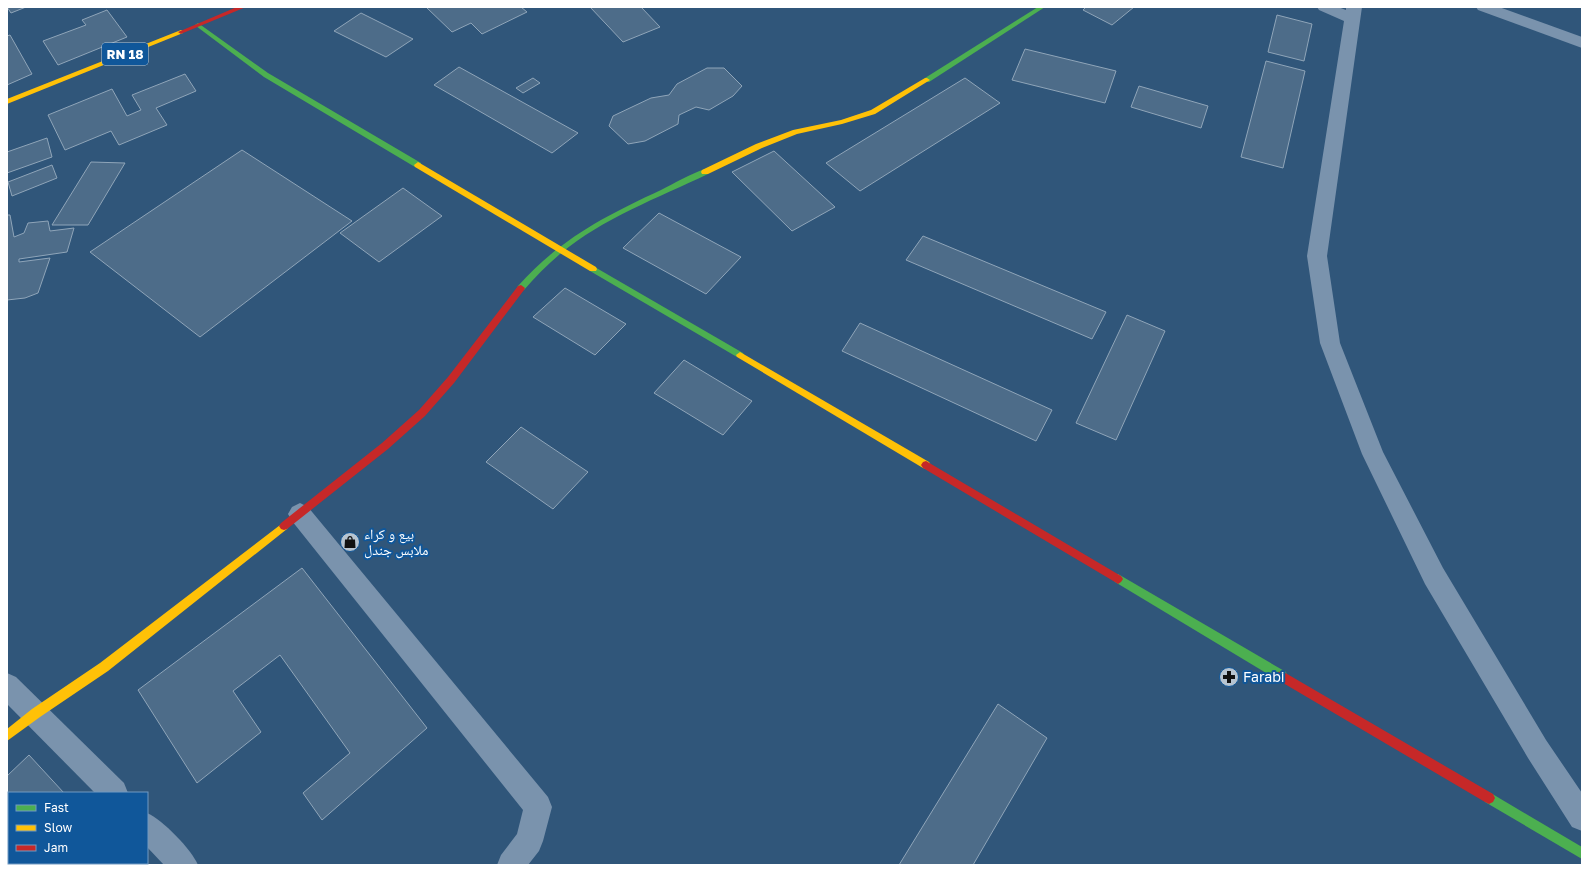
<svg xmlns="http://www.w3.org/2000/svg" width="1589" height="872" font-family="'Golos Text','Noto Naskh Arabic',sans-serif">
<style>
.building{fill:#4d6c89;stroke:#8fa5b9}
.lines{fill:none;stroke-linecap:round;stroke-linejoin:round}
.street{fill:#7a93ad;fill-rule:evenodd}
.fast{fill:#4caf50;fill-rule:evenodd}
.slow{fill:#ffc107;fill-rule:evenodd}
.jam{fill:#c62828;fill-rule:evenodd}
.labels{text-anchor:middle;stroke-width:4;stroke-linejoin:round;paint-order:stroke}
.shield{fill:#10579a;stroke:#b7cde1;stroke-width:1}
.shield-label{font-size:13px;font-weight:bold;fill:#fff}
.poi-label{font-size:14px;fill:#fff;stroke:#10579a;text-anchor:start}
</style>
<rect width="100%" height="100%" fill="#30567a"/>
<g class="building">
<path d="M7,7H26L11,13Z"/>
<path d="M426,7H521L527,12L482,34L471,23L452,32Z"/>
<path d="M590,7H641L660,27L623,42Z"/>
<path d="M1086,7H1134L1112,25L1083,10Z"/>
<path d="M107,10L127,37L58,65L43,41L86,25L82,20Z"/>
<path d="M361,13L413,39L386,57L334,31Z"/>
<path d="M1277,15L1312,24L1304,61L1268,52Z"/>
<path d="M10,35L32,74L7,85V36Z"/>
<path d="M1025,49L1116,71L1105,103L1012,80Z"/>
<path d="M1266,61L1305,71L1283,168L1241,157Z"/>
<path d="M459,67L578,133L552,153L434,85Z"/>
<path d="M707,68H724L742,86L733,96L709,110L696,107L679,115L678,124L645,141L628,144L609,126L613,116L651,98L669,95L677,84Z"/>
<path d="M185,74L196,91L156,108L167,125L119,145L111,131L65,150L48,115L112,89L127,116L141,110L132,95Z"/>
<path d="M533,78L540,83L523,93L516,88Z"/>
<path d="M965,78L1000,103L860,191L826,163Z"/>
<path d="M1139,86L1208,106L1201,128L1131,107Z"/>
<path d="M47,138L52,157L7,173V152Z"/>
<path d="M242,150L352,221L200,337L90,252Z"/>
<path d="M774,151L835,207L792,231L732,172Z"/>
<path d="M91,162L125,163L88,225H52Z"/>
<path d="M52,165L57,178L12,196L8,182Z"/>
<path d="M403,188L442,216L379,262L340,233Z"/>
<path d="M659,213L741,257L706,294L623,248Z"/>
<path d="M7,215H10L14,237L24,233L28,223L48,221L50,231L74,228L67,252L19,259V262L50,258L38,293L25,298L7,300Z"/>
<path d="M923,236L1106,312L1092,339L906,260Z"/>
<path d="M565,288L626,324L595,355L533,317Z"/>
<path d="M1127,315L1165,331L1116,440L1076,423Z"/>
<path d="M860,323L1052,410L1036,441L842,351Z"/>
<path d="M684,360L752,401L723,435L654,393Z"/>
<path d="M521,427L588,472L553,509L486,462Z"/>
<path d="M302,568L427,728L322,820L303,793L350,753L280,655L233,691L261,732L197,783L138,690Z"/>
<path d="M998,704L1047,738L973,865H899Z"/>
<path d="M29,755L64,793H9V858L7,856V776Z"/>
<path d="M13,863H79L77,865H15Z"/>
</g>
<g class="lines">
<g class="street">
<path d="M1317,7H1338L1346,10V7H1362L1327,256L1340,343L1383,452L1443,568L1546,740L1582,793V831L1572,827L1528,758L1425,584L1362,454L1320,343L1307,256L1344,21L1319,10Z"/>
<path d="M1476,7H1499L1582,37V48L1478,10Z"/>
<path d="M300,503L308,507L548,797L552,807L543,841L539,851L528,865H497L501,855L517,834L523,810L292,521L288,514L292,507Z"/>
<path d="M7,673L16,677L124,783L128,793H95L7,704Z"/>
<path d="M147,813C163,820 191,849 198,865H164L147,847Z"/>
</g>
<g class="fast">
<path d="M1038,7H1045L929,82H925V78Z"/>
<path d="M198,23L268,73L421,163V167H415L264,77L196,26L195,25Z"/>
<path d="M705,169L708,170V174C658,198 603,218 560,254C547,265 535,277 524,290H518L517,288L518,286C560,239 605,216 661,190C675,183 690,174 705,169Z"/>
<path d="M593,266L743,353L744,355L743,357H737L590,271L589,269L590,267Z"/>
<path d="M1118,574L1286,672L1287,676L1286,680L1282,681L1278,680L1115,582L1113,579L1115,576Z"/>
<path d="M1489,792L1582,847V859L1485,802L1483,798L1485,794Z"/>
</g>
<g class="slow">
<path d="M181,30L183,31V33L7,104V99Z"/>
<path d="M925,78H927L930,80L875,114L842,124L797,134L762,148L708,174H702L701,172L702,170L756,144L793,130L841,120L871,110Z"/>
<path d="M418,162L596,267L597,269L596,271H590L415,167L414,165Z"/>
<path d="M740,352L929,462L931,465L929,468L926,469L923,468L737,357L736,355Z"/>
<path d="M284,522L287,523L289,526L287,529L108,671L40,717L7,741V729L32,709L100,663Z"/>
</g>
<g class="jam">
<path d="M237,7H246L183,33L181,34L178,32Z"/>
<path d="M521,285L525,288L524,290L454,383L425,416L388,449L287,529L284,530L281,529L279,526L281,523L382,443L419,410L448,377L518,286Z"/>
<path d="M926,461L1121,576L1123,579L1121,582L1118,584L1115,582L923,468L921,465L923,462Z"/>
<path d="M1282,671L1493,794L1495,798L1493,802L1489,804L1485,802L1278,680L1277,676L1278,672Z"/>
</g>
</g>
<defs>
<symbol id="shop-disc" viewBox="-11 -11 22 22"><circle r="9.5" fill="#b7c4d0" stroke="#10579a"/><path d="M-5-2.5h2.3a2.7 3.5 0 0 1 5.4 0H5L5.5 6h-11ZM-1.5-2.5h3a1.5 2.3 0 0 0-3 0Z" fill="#111"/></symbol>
<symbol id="pharmacy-disc" viewBox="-11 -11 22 22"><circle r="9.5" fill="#b7c4d0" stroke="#10579a"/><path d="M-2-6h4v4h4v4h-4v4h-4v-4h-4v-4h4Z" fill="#111"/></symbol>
</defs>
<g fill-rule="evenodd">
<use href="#shop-disc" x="339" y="531" width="22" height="22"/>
<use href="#pharmacy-disc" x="1218" y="666" width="22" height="22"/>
</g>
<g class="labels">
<rect class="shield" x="102" y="43" width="46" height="22" rx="3"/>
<g class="shield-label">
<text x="125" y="59">RN 18</text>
</g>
<g class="poi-label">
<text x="364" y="539">بيع و كراء<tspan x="364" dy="16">ملابس جندل</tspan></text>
<text x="1243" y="682">Farabi</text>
</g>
</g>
<rect width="1589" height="872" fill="none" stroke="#ffffff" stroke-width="16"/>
<rect x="8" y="792" width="140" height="72" fill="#10579a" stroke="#709ac2"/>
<rect x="16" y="805" width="20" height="6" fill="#4caf50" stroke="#709ac2"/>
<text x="44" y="812" font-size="12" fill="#ffffff">Fast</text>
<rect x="16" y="825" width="20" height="6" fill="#ffc107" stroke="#709ac2"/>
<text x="44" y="832" font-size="12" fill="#ffffff">Slow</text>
<rect x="16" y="845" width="20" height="6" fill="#c62828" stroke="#709ac2"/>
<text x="44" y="852" font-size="12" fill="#ffffff">Jam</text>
</svg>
